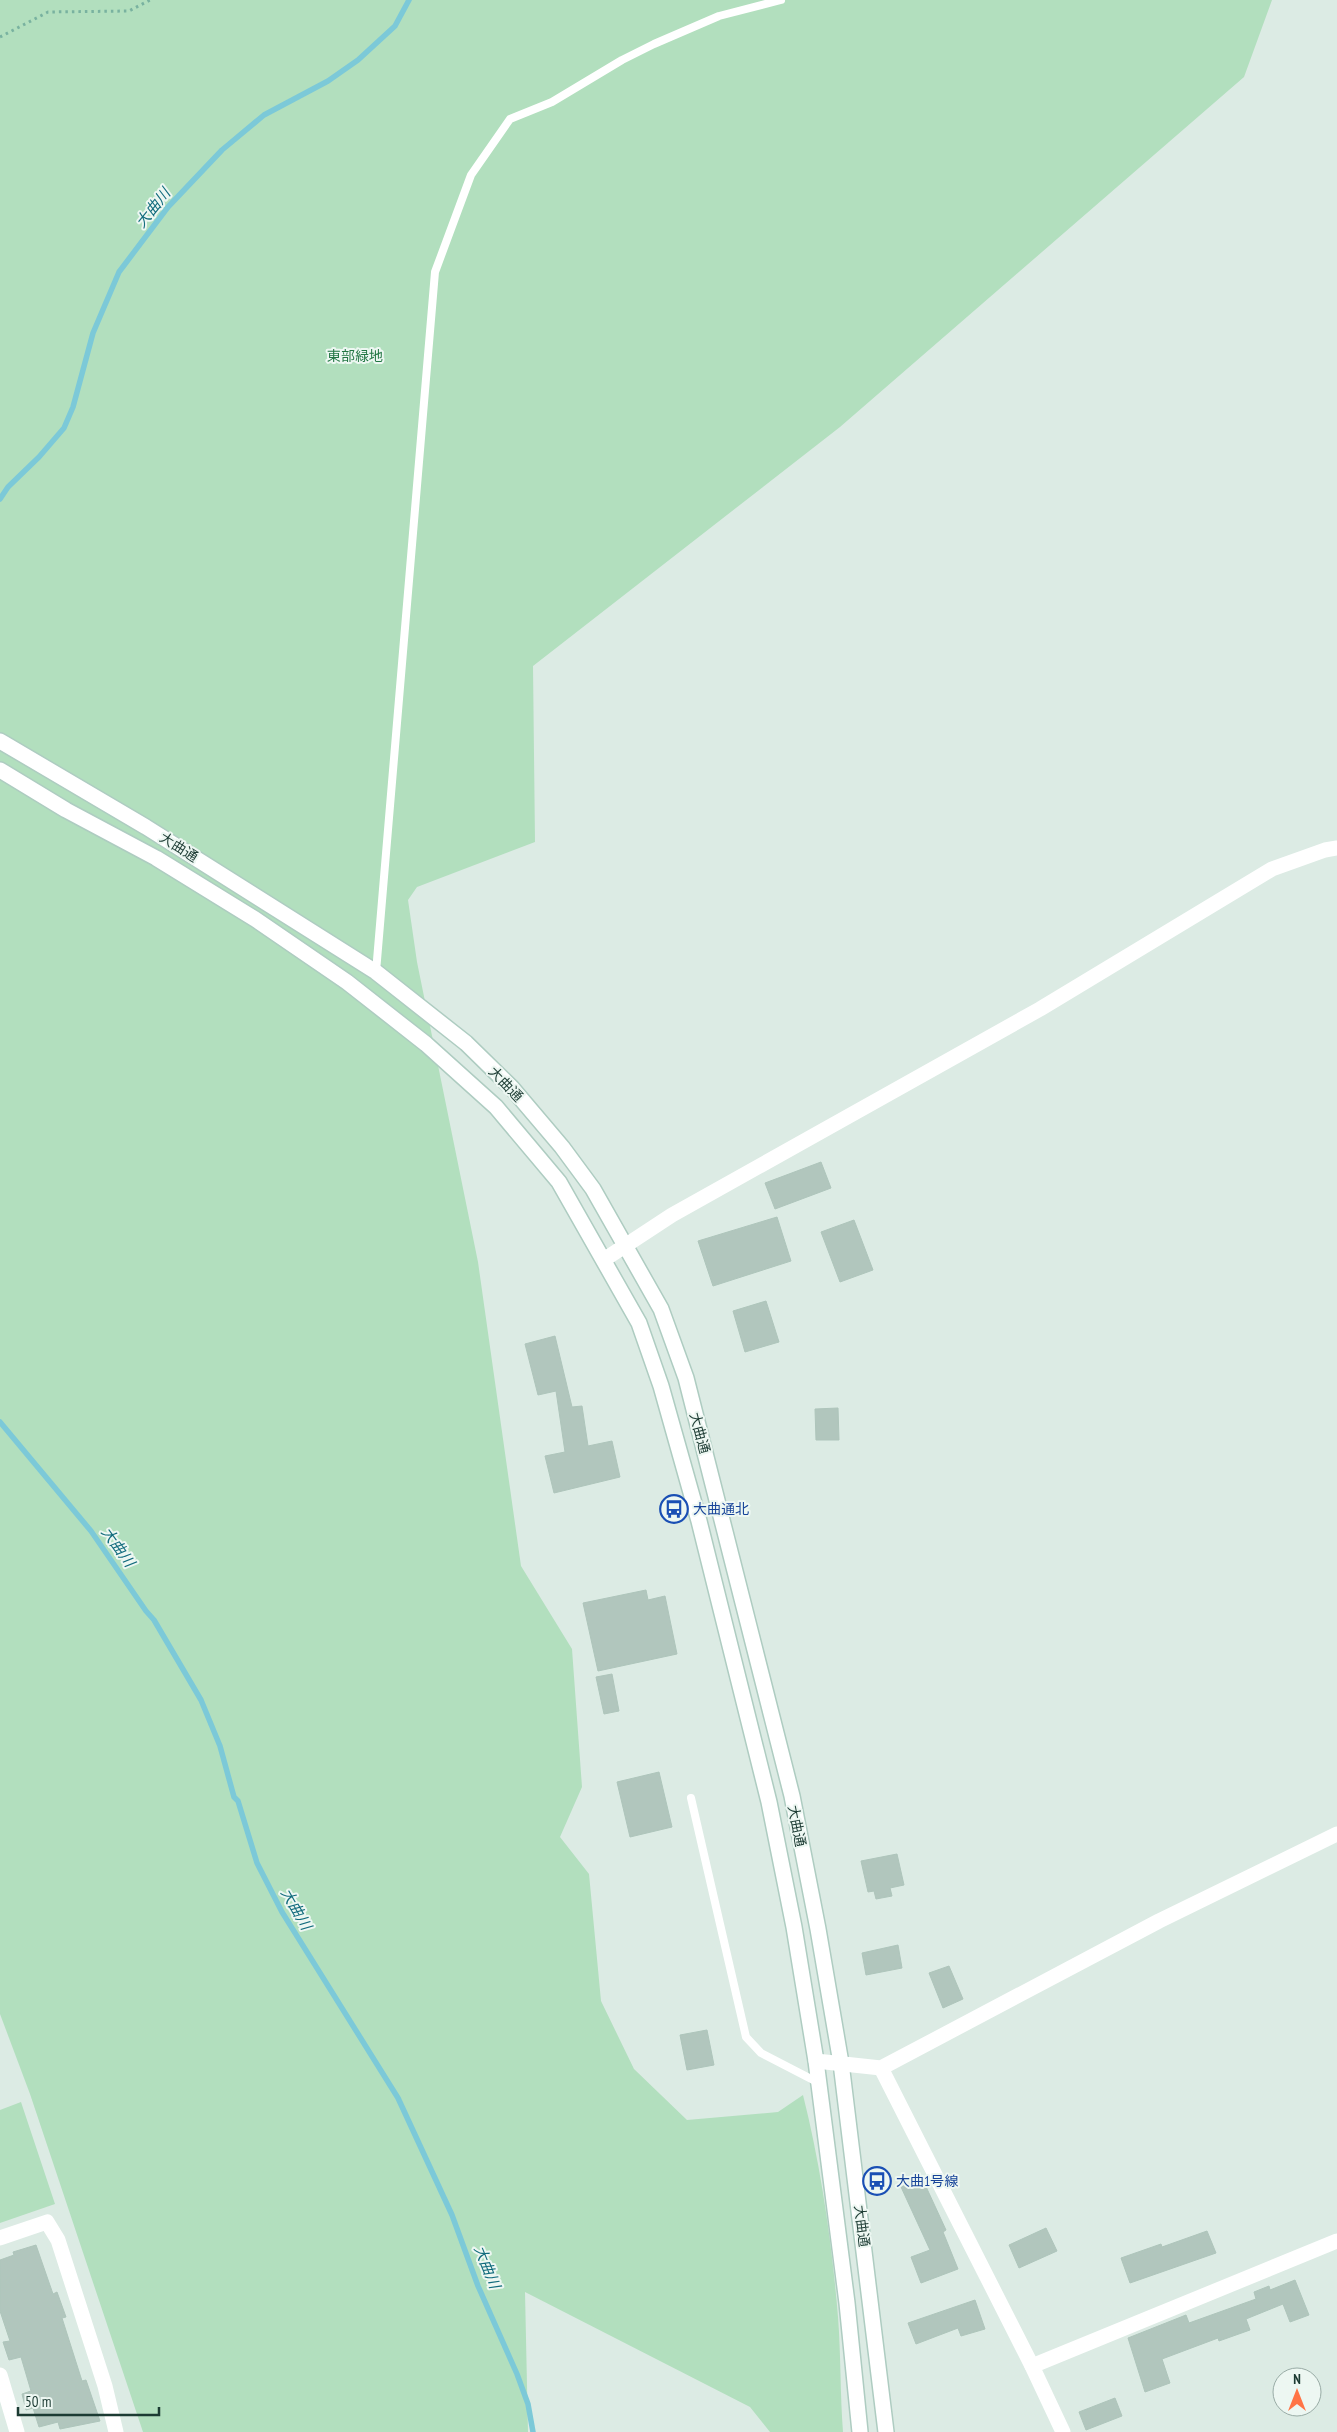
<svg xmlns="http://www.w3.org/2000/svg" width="1337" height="2432" font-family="'PT Sans Narrow','Noto Sans JP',sans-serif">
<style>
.green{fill:#b2dfbe}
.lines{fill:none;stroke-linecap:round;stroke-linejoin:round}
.stream{stroke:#7cc9d8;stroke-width:5.5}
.building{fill:#b1c6bd;stroke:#aec5bb}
.secondary-casing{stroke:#aeccc1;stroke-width:18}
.path{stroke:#79b2a0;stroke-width:3;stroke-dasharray:2.5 4;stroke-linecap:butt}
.lane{stroke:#fff;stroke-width:8}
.street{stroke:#fff;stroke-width:15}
.secondary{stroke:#fff;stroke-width:15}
.labels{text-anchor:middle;stroke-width:4;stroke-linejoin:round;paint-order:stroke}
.park-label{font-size:14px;fill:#227643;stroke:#edf7f2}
.street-label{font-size:14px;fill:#1c3b33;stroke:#edf7f2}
.transit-label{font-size:14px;fill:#164399;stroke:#edf7f2;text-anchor:start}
.water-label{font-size:15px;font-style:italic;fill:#116b7d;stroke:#edf7f2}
</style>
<rect width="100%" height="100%" fill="#dcebe4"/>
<g class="green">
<path d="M0,0H1272L1244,77L840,427L533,666L535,842L417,887L408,900L417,962L478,1262L521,1566L572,1649L582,1787L560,1837L589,1874L601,2001L634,2069L687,2120L778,2112L803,2095C821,2167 832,2243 838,2317C841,2356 840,2394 843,2432H770L750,2407L525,2292L528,2432H143L30,2094L0,2014Z"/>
<path d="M21,2102L55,2204L0,2223V2110Z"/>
</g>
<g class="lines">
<g class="stream">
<path d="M0,499L8,487L39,457L64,428L73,407L93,333L119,272L168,207L222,150L264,115L328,81L358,60L395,26L409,0"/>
<path d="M0,1422L91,1531L146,1611L154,1620L201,1700L220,1746L234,1797L238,1801L257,1863L282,1912L398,2098L452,2215L478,2286L517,2374L528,2404L533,2432"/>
</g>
</g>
<g class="building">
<path d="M821,1162L831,1188L775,1209L765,1183Z"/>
<path d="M777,1217L791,1261L713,1286L698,1241Z"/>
<path d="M854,1220L873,1270L840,1282L821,1232Z"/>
<path d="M766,1301L779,1342L745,1352L733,1311Z"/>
<path d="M555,1336L572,1407L582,1406L588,1446L612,1441L620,1477L554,1493L545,1456L565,1452L556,1391L538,1395L525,1344Z"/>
<path d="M838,1408L839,1440H816L815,1409Z"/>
<path d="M646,1590L648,1600L665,1596L677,1654L598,1671L583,1603Z"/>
<path d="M612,1674L619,1711L604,1714L596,1677Z"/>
<path d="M659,1772L672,1827L630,1837L617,1782Z"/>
<path d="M897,1854L904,1885L890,1888L892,1896L876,1899L874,1891L868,1892L861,1861Z"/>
<path d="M898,1945L902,1968L866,1975L862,1953Z"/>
<path d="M949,1966L963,1999L943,2008L929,1973Z"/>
<path d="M707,2030L714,2065L687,2070L680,2035Z"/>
<path d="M922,2178L946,2230L943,2232L958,2269L921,2283L911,2257L930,2250L901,2187Z"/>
<path d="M1046,2228L1057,2251L1019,2268L1009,2245Z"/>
<path d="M1207,2231L1216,2253L1130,2283L1121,2258L1161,2244L1162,2247Z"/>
<path d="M36,2245L53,2294L57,2292L66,2317L62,2318L82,2381L86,2380L100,2421L60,2429L58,2422L39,2427L33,2408L26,2410L22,2394L31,2391L21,2357L9,2360L3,2342L10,2341L0,2311V2260L14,2255L13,2252Z"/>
<path d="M1295,2280L1309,2315L1290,2322L1283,2304L1246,2319L1250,2330L1219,2341L1218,2338L1162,2359L1170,2383L1145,2392L1128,2338L1186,2315L1189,2323L1256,2299L1254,2292L1269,2286L1270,2290Z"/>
<path d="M975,2300L985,2329L961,2336L958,2328L916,2344L908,2323Z"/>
<path d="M1115,2398L1122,2416L1086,2430L1079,2412Z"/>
</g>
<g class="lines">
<defs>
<g id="secondary">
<path d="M0,741L146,827L376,972L466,1043L512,1088L562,1147L593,1189L661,1309L686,1378L792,1796L818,1929L841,2063L886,2432"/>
<path d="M0,770L66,810L156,858L255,919L347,982L426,1044L496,1107L559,1182L639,1323L661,1386L699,1521L769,1802L794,1927L816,2061L847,2303L860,2432"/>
</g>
</defs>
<use href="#secondary" class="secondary-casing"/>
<path class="path" d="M0,37L48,12L129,11L150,0"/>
<g class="lane">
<path d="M376,972L435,272L471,175L510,119L552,102L622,60L654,44L719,16L781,0"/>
<path d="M691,1798L746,2037L761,2053L819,2083"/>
</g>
<g class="street">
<path d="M605,1259L672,1215L1040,1009L1272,869L1325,850L1337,848"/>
<path d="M816,2061L881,2068L1159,1921L1337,1834"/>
<path d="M881,2068L1032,2366L1063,2432"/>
<path d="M0,2238L47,2222L58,2240L105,2386L116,2432"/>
<path d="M1032,2366L1337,2241"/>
<path d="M0,2375L17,2432"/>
</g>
<use href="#secondary" class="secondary"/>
</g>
<defs>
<symbol id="bus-ring" viewBox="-11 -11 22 22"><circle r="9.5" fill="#edf7f2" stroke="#1a4fb4" stroke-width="1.5"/><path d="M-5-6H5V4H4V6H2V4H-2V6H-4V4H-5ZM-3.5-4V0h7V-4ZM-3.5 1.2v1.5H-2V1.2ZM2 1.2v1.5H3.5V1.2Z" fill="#1a4fb4"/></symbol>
</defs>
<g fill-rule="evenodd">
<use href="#bus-ring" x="658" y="1493" width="32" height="32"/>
<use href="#bus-ring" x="861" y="2165" width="32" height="32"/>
</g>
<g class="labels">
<g class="park-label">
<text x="355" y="361">東部緑地</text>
</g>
<g class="street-label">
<text transform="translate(179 847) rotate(32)" y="5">大曲通</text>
<text transform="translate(506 1084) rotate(46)" y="5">大曲通</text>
<text transform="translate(700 1433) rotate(75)" y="5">大曲通</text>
<text transform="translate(797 1826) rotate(79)" y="5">大曲通</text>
<text transform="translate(862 2226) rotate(83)" y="5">大曲通</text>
</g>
<g class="transit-label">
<text x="693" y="1514">大曲通北</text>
<text x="896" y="2186">大曲1号線</text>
</g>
<g class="water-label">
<text transform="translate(153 208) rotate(-51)" y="5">大曲川</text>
<text transform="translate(118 1547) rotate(54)" y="5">大曲川</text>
<text transform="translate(296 1909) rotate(60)" y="5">大曲川</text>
<text transform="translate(487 2267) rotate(68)" y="5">大曲川</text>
</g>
</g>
<g transform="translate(1297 2392)"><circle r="24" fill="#edf7f2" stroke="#99aca6"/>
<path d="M0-4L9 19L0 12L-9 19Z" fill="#ff7446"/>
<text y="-8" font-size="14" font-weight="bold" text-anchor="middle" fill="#1c3b33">N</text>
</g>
<path d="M18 2407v8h141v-8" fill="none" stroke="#1c3b33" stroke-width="2.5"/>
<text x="25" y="2407" font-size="15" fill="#1c3b33" stroke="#edf7f2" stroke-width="4" paint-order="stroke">50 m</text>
</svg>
